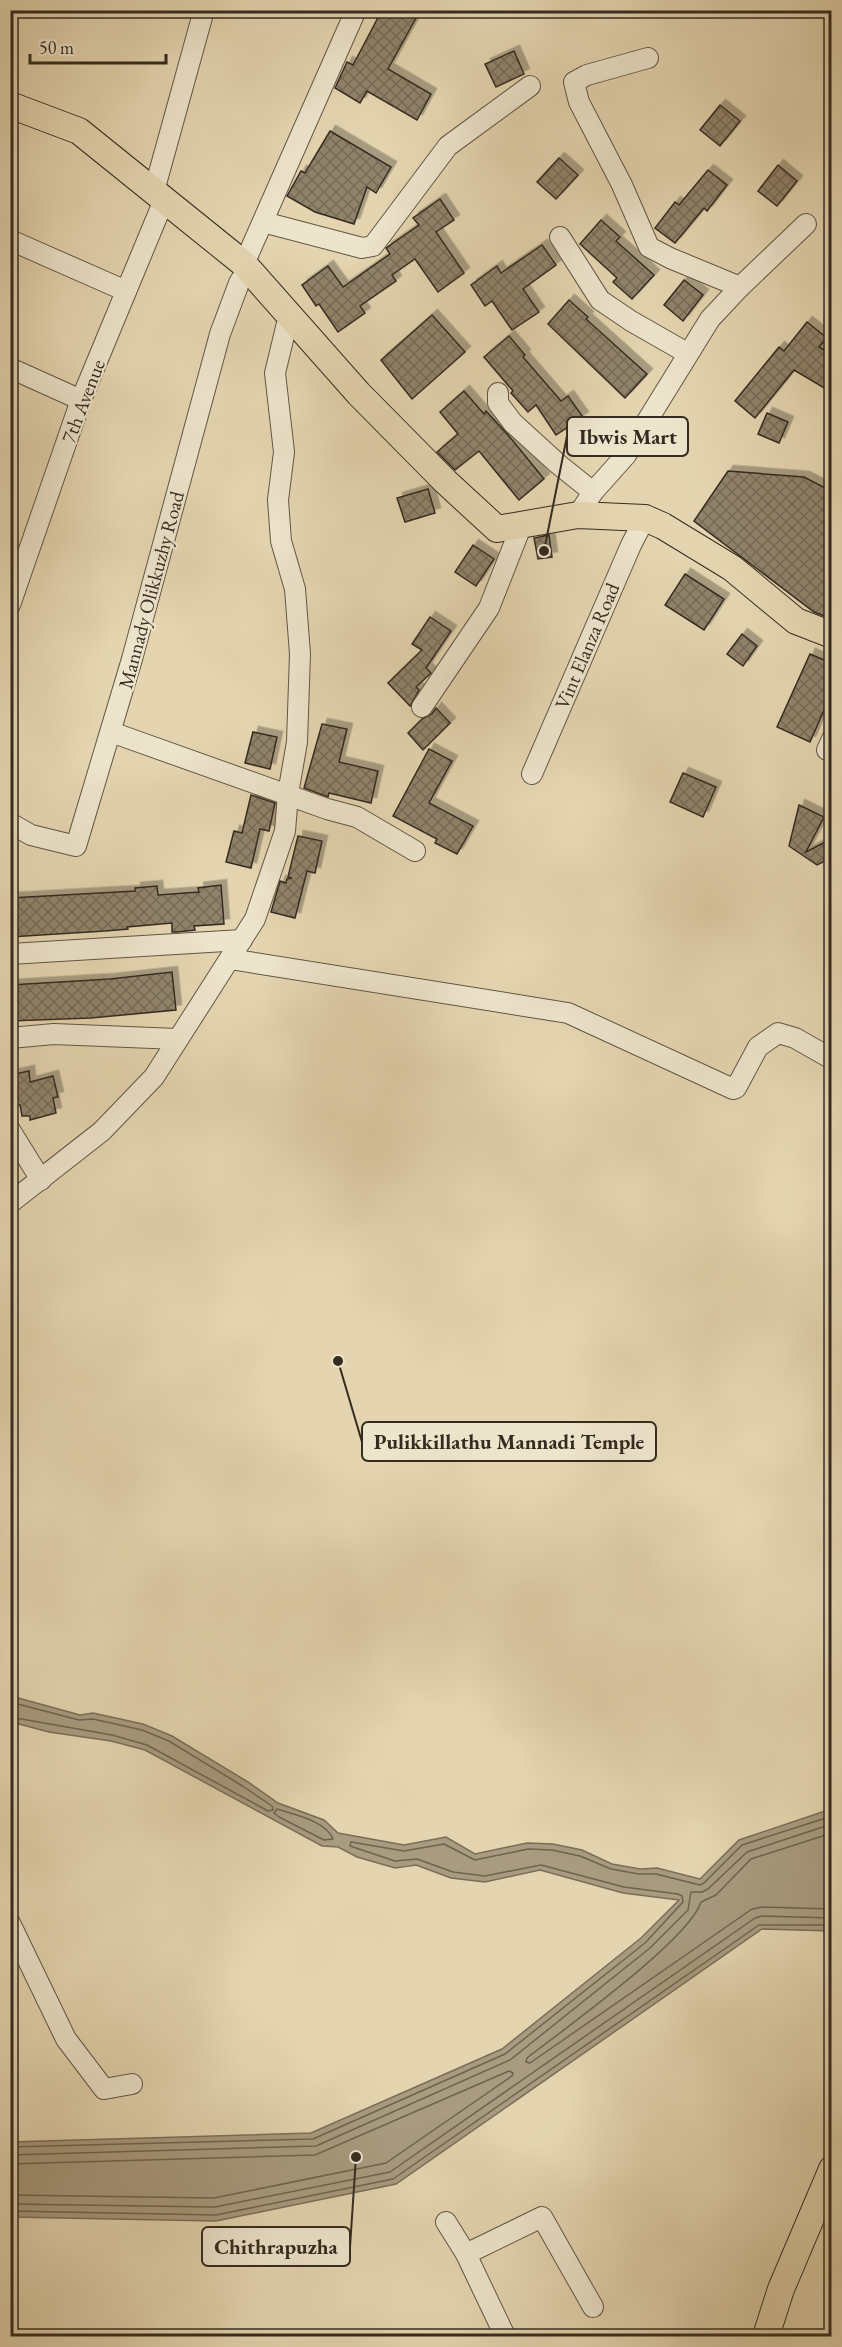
<svg xmlns="http://www.w3.org/2000/svg" width="842" height="2347" font-family="'EB Garamond',serif">
<style>
.water{fill:#a89b7f;stroke:#7a6e59;stroke-width:1.5}
.lines{fill:none;stroke-linecap:round;stroke-linejoin:round}
.shore{stroke:#6e6350;stroke-width:1.5}
.building{fill:url(#building-cross-hatch);stroke:#352b20;stroke-width:1.5;filter:url(#shadow)}
.minor-casing{stroke:#615644;stroke-width:22}
.major-casing{stroke:#352b20;stroke-width:28}
.minor{stroke:#ede4cc;stroke-width:20}
.major{stroke:#e4d5b0;stroke-width:26}
.labels{text-anchor:middle;stroke-width:4.5;stroke-linejoin:round;paint-order:stroke}
.street-label{font-size:20px;fill:#352b20;stroke:#ede4cc}
.leader{fill:none;stroke:#352b20;stroke-width:2}
.callout-dot{fill:#352b20;stroke:#ede4cc;stroke-width:2}
.callout{fill:#ede4cc;stroke:#352b20;stroke-width:2}
.callout-label{font-size:21px;text-anchor:middle;font-weight:bold;fill:#352b20}
</style>
<defs>
<pattern id="building-cross-hatch" width="8" height="8" patternUnits="userSpaceOnUse" patternTransform="scale(1.5)"><rect width="8" height="8" fill="#90836b"/><path d="M0 0l8 8M0 8l8-8" fill="none" stroke="#766b58"/></pattern>
<filter id="shadow"><feDropShadow dx="5.5" dy="-5.5" stdDeviation="0" flood-color="#0004"/></filter>
</defs>
<rect width="100%" height="100%" fill="#e4d5b0"/>
<filter id="stains"><feTurbulence type="fractalNoise" baseFrequency=".00333" numOctaves="4"/><feColorMatrix values="0 0 0 0 .2 0 0 0 0 .09 0 0 0 0 .02 0 0 0 .5 -.17"/></filter>
<radialGradient id="worn" r=".72"><stop offset=".6" stop-color="#630" stop-opacity="0"/><stop offset="1" stop-color="#630" stop-opacity=".3"/></radialGradient>
<path class="water" d="M11,1696L80,1715L93,1713L143,1724L172,1736L248,1782L278,1803L324,1820L338,1833L404,1845L446,1837L475,1854L527,1843L553,1844L582,1850L612,1864L640,1869L657,1868L700,1879L739,1840L831,1809V1931L762,1929L396,2184L216,2221L11,2217V2142L311,2133L502,2049L641,1938L679,1900L623,1893L540,1870L485,1882L451,1878L416,1865L395,1868L357,1857L338,1847L322,1846L145,1750L111,1741L49,1732L11,1722Z"/>
<g class="lines">
<g class="shore">
<path d="M10,1702L79,1720L93,1719L142,1730L169,1741L244,1787L272,1806L273,1810L268,1811L147,1745L112,1735L10,1717"/>
<path d="M277,1809C295,1815 326,1821 333,1839L324,1840L279,1817L274,1813Z"/>
<path d="M832,1833L751,1859L716,1895L701,1902C690,1939 563,2030 527,2058L526,2062L530,2063L752,1909L762,1907L832,1909"/>
<path d="M10,2147L313,2139L505,2054L645,1943L683,1902L682,1896L678,1894L624,1887L541,1865L485,1876L453,1872L417,1859L395,1861L350,1846L351,1842L404,1851L444,1844L475,1860L528,1849L552,1850L580,1856L611,1869L639,1874H656L700,1885L704,1883L742,1845L832,1816"/>
<path d="M10,2155L316,2146L510,2060L650,1948L688,1910L691,1892H702L708,1889L747,1852L832,1824"/>
<path d="M10,2164L315,2155L509,2071L513,2073L512,2076L386,2163L214,2198L10,2195"/>
<path d="M10,2204L215,2207L390,2172L755,1918L762,1916L832,1918"/>
<path d="M10,2211L216,2215L393,2179L759,1925H832"/>
</g>
</g>
<g class="building">
<path d="M382,10H404L416,18L388,69L431,94L417,120L367,91L360,103L335,88L347,62L353,65Z"/>
<path d="M514,51L524,74L496,87L485,64Z"/>
<path d="M720,105L740,121L720,146L700,130Z"/>
<path d="M330,131L391,167L376,193L367,187L354,224L315,212L287,196L301,171L305,173Z"/>
<path d="M559,158L578,175L556,199L537,182Z"/>
<path d="M778,165L797,181L777,206L758,191Z"/>
<path d="M708,170L727,185L707,211L704,208L675,243L655,228L675,202L679,205Z"/>
<path d="M440,199L454,220L436,232L464,273L438,292L415,259L392,275L396,281L360,306L365,313L338,332L319,304L316,306L302,285L328,266L343,287L390,254L386,248L419,225L413,218Z"/>
<path d="M601,220L620,237L616,241L654,275L632,299L613,282L617,278L580,244Z"/>
<path d="M542,245L556,265L523,289L539,312L512,330L492,301L485,306L471,285L497,266L501,273Z"/>
<path d="M684,280L703,295L683,321L664,305Z"/>
<path d="M569,300L588,317L586,319L647,374L625,398L548,324Z"/>
<path d="M432,315L465,352L412,399L381,360Z"/>
<path d="M807,322L827,338L819,347L831,354V392L794,370L755,418L735,401L779,347L784,351Z"/>
<path d="M509,336L525,355L523,357L561,401L568,396L583,417L556,435L536,405L528,412L511,393L513,391L484,357Z"/>
<path d="M464,391L484,414L486,411L509,436L544,479L519,500L479,451L455,470L437,452L458,434L440,412Z"/>
<path d="M767,413L788,422L779,443L758,434Z"/>
<path d="M728,471L804,477L831,491V600L827,617L814,612L694,521Z"/>
<path d="M428,489L435,513L405,522L397,498Z"/>
<path d="M549,535L552,557L538,559L534,538Z"/>
<path d="M473,545L494,559L476,586L455,572Z"/>
<path d="M685,574L724,599L704,630L665,605Z"/>
<path d="M430,617L451,631L426,668L431,673L416,687L419,690L410,706L388,683L422,650L412,644Z"/>
<path d="M742,634L757,646L743,666L727,654Z"/>
<path d="M810,654L831,663V694L810,742L777,727Z"/>
<path d="M436,708L450,723L423,750L408,733L422,719L432,714Z"/>
<path d="M322,724L347,729L339,762L378,771L371,803L329,793L328,797L304,788Z"/>
<path d="M253,732L277,737L270,769L245,763Z"/>
<path d="M429,749L452,761L429,803L473,826L457,854L435,843L437,839L393,816Z"/>
<path d="M683,773L716,787L703,817L670,802Z"/>
<path d="M251,795L275,803L269,831L260,829L251,868L226,862L234,831L242,833Z"/>
<path d="M799,805L824,817L806,852L831,839V858L817,865L789,846Z"/>
<path d="M298,836L322,841L315,873L307,871L295,918L271,912L280,881L286,883L287,879L292,878L288,877Z"/>
<path d="M221,885L224,924L194,926L195,930L177,932H172V923L127,927L128,929L105,931L10,937V898L135,891V888L157,886L158,895L199,892L198,888Z"/>
<path d="M172,972L176,1010L91,1018L10,1021V985L110,979Z"/>
<path d="M29,1071L30,1082L53,1076L58,1097L53,1098L56,1113L30,1120V1116H22L20,1105L10,1104V1075Z"/>
</g>
<g class="lines">
<defs>
<g id="minor">
<path d="M648,58L587,75L574,82L579,102L622,185L649,247L670,258L740,287"/>
<path d="M154,191L204,10"/>
<path d="M263,222L362,248L373,246L448,146L530,86"/>
<path d="M560,237L600,300L631,321L687,353"/>
<path d="M10,240L126,291"/>
<path d="M244,264L356,10"/>
<path d="M10,368L81,400"/>
<path d="M498,393V403L513,423L558,464L593,492"/>
<path d="M578,515L593,492L626,455L710,319L740,287L806,224"/>
<path d="M10,605L81,400L164,200"/>
<path d="M422,707L489,608L522,524"/>
<path d="M111,732L327,809L357,817L415,851"/>
<path d="M827,750L832,739"/>
<path d="M532,774L631,545L645,518"/>
<path d="M10,823L31,835L76,846L132,659L220,334L239,283L248,269"/>
<path d="M10,954L242,940"/>
<path d="M230,959L568,1013L733,1089L736,1088L758,1047L778,1033L795,1038L832,1059"/>
<path d="M10,1038L54,1034L177,1039"/>
<path d="M10,1130L41,1180"/>
<path d="M10,1203L102,1131L154,1077L255,919L285,831L288,794L297,742L300,654L295,589L281,541L278,500L284,452L275,373L289,315"/>
<path d="M10,1923L66,2039L104,2089L132,2084"/>
<path d="M446,2222L466,2254L505,2336"/>
<path d="M466,2254L542,2217L593,2307"/>
</g>
<g id="major">
<path d="M10,105L79,131L244,264L359,394L446,482L497,529L578,515L645,518L663,526L732,568L796,621L832,635"/>
<path d="M766,2336L781,2289L832,2169"/>
</g>
</defs>
<use href="#minor" class="minor-casing"/>
<use href="#major" class="major-casing"/>
<use href="#minor" class="minor"/>
<use href="#major" class="major"/>
</g>
<g class="labels">
<g class="street-label">
<text transform="translate(83 401) rotate(-69)" y="7">7th Avenue</text>
<text transform="translate(151 590) rotate(-75)" y="7">Mannady Olikkuzhy Road</text>
<text transform="translate(587 646) rotate(-67)" y="7">Vint Elanza Road</text>
</g>
</g>
<path class="leader" d="M544 551L567 436M338 1361L362 1442M356 2157L350 2247"/>
<g class="callout-dot">
<circle cx="544" cy="551" r="6"/>
<circle cx="338" cy="1361" r="6"/>
<circle cx="356" cy="2157" r="6"/>
</g>
<g class="callout">
<rect x="567" y="417" width="121" height="39" rx="6"/>
<rect x="362" y="1422" width="294" height="39" rx="6"/>
<rect x="202" y="2227" width="148" height="39" rx="6"/>
</g>
<g class="callout-label">
<text x="628" y="444">Ibwis Mart</text>
<text x="509" y="1449">Pulikkillathu Mannadi Temple</text>
<text x="276" y="2254">Chithrapuzha</text>
</g>
<rect width="842" height="2347" fill="none" stroke="#e4d5b0" stroke-width="36"/>
<rect x="12" y="12" width="818" height="2323" fill="none" stroke="#352b20" stroke-width="3"/>
<rect x="18" y="18" width="806" height="2311" fill="none" stroke="#352b20" stroke-width="1.5"/>
<path d="M30 54v9h136v-9" fill="none" stroke="#352b20" stroke-width="3"/>
<text x="39" y="54" font-size="18" fill="#352b20" stroke="#ede4cc" stroke-width="4.5" paint-order="stroke">50 m</text>
<rect width="100%" height="100%" filter="url(#stains)"/>
<rect width="100%" height="100%" fill="url(#worn)"/>
</svg>
